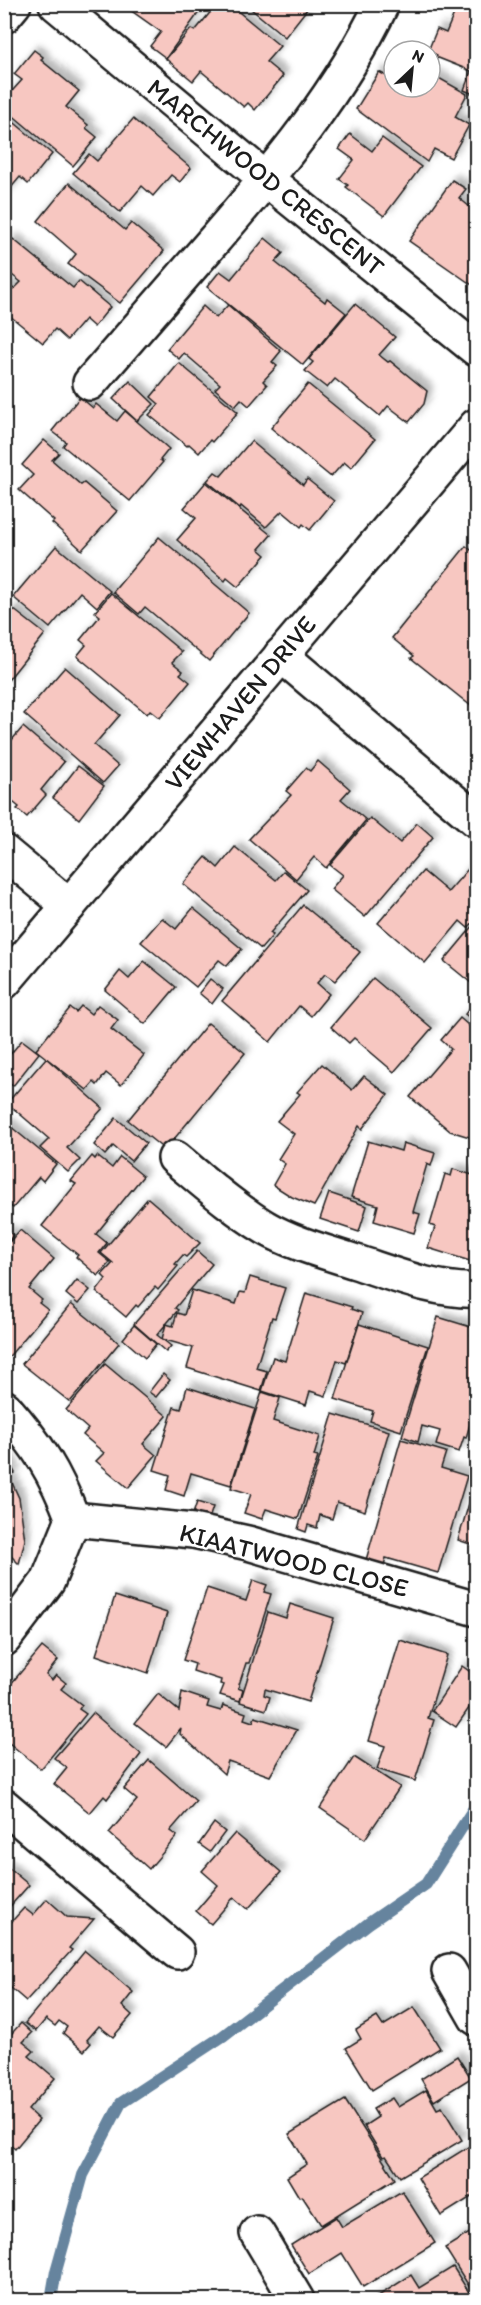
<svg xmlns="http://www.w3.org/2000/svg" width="481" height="2305" font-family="Itim,sans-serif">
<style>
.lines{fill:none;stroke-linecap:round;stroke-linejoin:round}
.stream{stroke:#66849e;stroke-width:12}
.building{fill:#f7c7c1;stroke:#1c1c1c;stroke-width:1.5;filter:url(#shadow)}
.minor-casing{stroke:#1c1c1c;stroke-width:38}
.tertiary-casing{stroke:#1c1c1c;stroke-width:38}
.minor{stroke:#fff;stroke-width:33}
.tertiary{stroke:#fff;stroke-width:33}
.labels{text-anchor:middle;stroke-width:4.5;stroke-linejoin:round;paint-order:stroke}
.street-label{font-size:26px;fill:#1c1c1c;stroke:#fff}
</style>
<defs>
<filter id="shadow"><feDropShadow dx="5.5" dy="-5.5" stdDeviation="3" flood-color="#0004"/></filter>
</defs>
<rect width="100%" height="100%" fill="#fff"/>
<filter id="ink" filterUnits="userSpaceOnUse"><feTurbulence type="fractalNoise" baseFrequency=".0167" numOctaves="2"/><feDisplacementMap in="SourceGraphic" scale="12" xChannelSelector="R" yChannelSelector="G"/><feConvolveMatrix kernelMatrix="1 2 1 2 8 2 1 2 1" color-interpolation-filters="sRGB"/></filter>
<g filter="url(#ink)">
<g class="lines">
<path class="stream" d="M51,2300L56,2271L83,2175L121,2103L223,2036L369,1923L426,1884L476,1805"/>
</g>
<g class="building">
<path d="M128,4H205L166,58L150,46L161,32L126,7Z"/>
<path d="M217,4H229L280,46L266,62L283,76L255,110L248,103L244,107L201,71L193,81L166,59L191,29L195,31Z"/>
<path d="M245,4H311L285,37Z"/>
<path d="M458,4H466L476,9V95L464,90L471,71L436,57L437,55L428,51L437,29L446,33Z"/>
<path d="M34,50L43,57L41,60L79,91L66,107L88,125L86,128L97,137L73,166L4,108V100L22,80L14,74Z"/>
<path d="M379,72L394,80V87H406L414,91L416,87H430V73L467,94L455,117L469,125L451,158L434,149L427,162L356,109Z"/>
<path d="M4,114L52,154L28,184L20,177L4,196Z"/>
<path d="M133,119L191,168L180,182L171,175L153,196L142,186L120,212L73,173L89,154L97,161Z"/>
<path d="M350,134L372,151L382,138L421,167L384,216L346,187L348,185L339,179L354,160L339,149Z"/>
<path d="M476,176V193L469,188Z"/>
<path d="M452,180L466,189L459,198L476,212V285L475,287L409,241Z"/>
<path d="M69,183L125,230L131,223L164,251L120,303L68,264L76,254L38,221Z"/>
<path d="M265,238L283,253L275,262L325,302L327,298L346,313L303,365L207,287L220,271L231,279Z"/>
<path d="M13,239L73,288L79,281L110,307L94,327L85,319L67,340L55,329L43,343L4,311V281L14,289L21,282L4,269V250Z"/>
<path d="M355,304L395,337L379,355L388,362L390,361L427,391L424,404L409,422L388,406L380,416L335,379L327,388L305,371L313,362L309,359Z"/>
<path d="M228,305L281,351L272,362L277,366L263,381L267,385L249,406L241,399L235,406L215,389L220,384L184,353L179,359L167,349L203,306L216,318Z"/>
<path d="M179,363L238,412L212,442L210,440L199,453L189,444L187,446L149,415L159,404L151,397Z"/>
<path d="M130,381L154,404L137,421L113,399Z"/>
<path d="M308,384L375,439L351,468L344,462L331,477L271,428Z"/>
<path d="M80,397L93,408L96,404L117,421L125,411L169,449L160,460L163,462L130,501L63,446L66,442L52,431Z"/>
<path d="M44,440L59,453L52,460L81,485L84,483L117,511L82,550L52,523L54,521L19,490L33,475L22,465Z"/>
<path d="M251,441L303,485L307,479L334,501L310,530L303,524L301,527L282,511L266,527L241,506L240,508L207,481L215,472L221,476Z"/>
<path d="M206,482L271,535L259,549L266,555L238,587L227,578L225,581L177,540L196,518L184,508Z"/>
<path d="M159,537L249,613L209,661L145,607L139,614L113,592Z"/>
<path d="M56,546L110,591L97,607L80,592L50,628L13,597Z"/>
<path d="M466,546L476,554V700L471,706L411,658L414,656L392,638Z"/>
<path d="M111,593L182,652L172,662L183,671L180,674L190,682L160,718L150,710L147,714L77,656L86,645L80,640L100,616L95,612Z"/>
<path d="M13,609L45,634L4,685V620Z"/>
<path d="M65,667L120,715L94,745L118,766L103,783L24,714Z"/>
<path d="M23,727L64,762L41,790L46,795L27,817L17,809L19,807L4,795V749Z"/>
<path d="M318,761L350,789L341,799L366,820L326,868L314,857L296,879L249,839L291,795L286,791L306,768L310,771Z"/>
<path d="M78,766L104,786L79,819L53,798Z"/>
<path d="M370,818L400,843L417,823L433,837L365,917L331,889L343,875L330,865Z"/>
<path d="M235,847L276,880L284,871L307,890L270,933L273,935L261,949L183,884L206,857L218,868Z"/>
<path d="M468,869L476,877V919L468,928L460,921L425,963L378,923L423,871L448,892Z"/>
<path d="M303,905L360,952L335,981L325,974L317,983L329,994L311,1016L299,1006L270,1042L222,1001Z"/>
<path d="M193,908L242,949L227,966L219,960L196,987L141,942L162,918L176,929Z"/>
<path d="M474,925L476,928V987L444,961Z"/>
<path d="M144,961L176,987L145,1024L105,990L120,971L129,979Z"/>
<path d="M373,978L432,1028L394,1072L354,1038L349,1043L331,1027Z"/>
<path d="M210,979L223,989L212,1004L199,993Z"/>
<path d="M474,1002L476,1003V1023L465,1014Z"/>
<path d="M98,1005L118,1020L111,1029L144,1055L121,1085L106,1073L97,1085L94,1082L87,1090L36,1050L70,1008L76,1012L81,1006L91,1014Z"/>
<path d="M460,1018L476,1032V1139L450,1131L410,1097L451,1049L441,1040Z"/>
<path d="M208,1023L245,1053L165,1150L128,1120Z"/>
<path d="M22,1040L39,1053L13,1086L4,1079V1062Z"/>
<path d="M46,1058L103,1108L67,1148L80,1160L68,1172L40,1148L49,1139L7,1103Z"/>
<path d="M322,1064L352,1090L364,1076L388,1095L362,1129L359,1126L314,1206L292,1197L273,1185L285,1164L278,1159L294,1134L277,1121L300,1094L297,1092Z"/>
<path d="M116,1118L146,1143L131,1161L113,1146L105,1155L94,1145Z"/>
<path d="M4,1121L56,1164L43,1181L39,1177L13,1208L4,1201Z"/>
<path d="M368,1141L401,1151L403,1143L435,1153L431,1166L427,1164L413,1212L420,1214L414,1233L374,1221L378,1205L351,1197Z"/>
<path d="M92,1156L95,1159L97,1156L112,1168L120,1157L143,1176L96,1234L107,1243L99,1253L110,1262L98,1276L76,1257L78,1255L42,1226L76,1184L71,1181Z"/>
<path d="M453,1169L476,1176V1240L470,1261L428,1248L435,1227L430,1225L445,1174L451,1176Z"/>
<path d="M329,1193L367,1206L359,1232L320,1219Z"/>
<path d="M148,1198L200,1243L186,1257L183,1255L175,1264L178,1266L158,1290L155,1287L138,1307L136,1305L126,1317L96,1292L106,1279L102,1275L113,1263L101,1253Z"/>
<path d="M4,1229L13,1235L5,1247H4Z"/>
<path d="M20,1230L54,1259L29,1289L42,1300L39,1303L48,1310L7,1359L4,1357V1248Z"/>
<path d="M197,1251L212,1264L175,1308L178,1310L157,1335L171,1346L166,1352L134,1324Z"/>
<path d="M250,1277L285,1288L275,1318L272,1317L256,1368L267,1371L261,1391L187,1368L193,1348L162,1339L166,1324L173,1326L177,1313L184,1315L192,1290L236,1304L240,1292L245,1293Z"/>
<path d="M77,1280L90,1290L78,1304L66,1294Z"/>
<path d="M306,1293L352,1307L351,1309L362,1313L346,1363L337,1360L326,1396L310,1391L306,1405L262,1391L273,1357L285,1361Z"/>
<path d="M71,1304L119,1343L70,1402L22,1364Z"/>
<path d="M438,1317L474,1328L471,1335L476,1336V1403L466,1438L464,1437L459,1452L436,1445L440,1431L422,1426L418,1442L402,1436Z"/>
<path d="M359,1324L428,1346L401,1431L370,1421L373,1411L335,1399Z"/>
<path d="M134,1325L156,1344L145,1358L123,1339Z"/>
<path d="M105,1364L167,1416L143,1444L156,1455L128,1488L96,1461L104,1453L83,1435L88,1429L66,1410Z"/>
<path d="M163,1374L170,1380L156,1397L149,1392Z"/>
<path d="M187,1387L255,1409L231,1485L191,1473L184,1496L166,1490L170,1475L154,1470L174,1407L181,1409Z"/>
<path d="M262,1392L280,1398L273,1421L320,1436L314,1456L318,1457L298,1519L266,1509L262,1519L244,1513L251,1494L231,1488Z"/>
<path d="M333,1414L389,1431L365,1511L337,1502L332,1519L320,1515L317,1528L308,1525L306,1532L298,1529Z"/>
<path d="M401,1439L446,1452L441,1468L467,1476L438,1573L386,1558L384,1565L366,1560Z"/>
<path d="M4,1453L15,1473L9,1476L19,1498L25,1540L19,1564L8,1553L4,1557Z"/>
<path d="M476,1480V1558L472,1557L476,1546L458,1540Z"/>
<path d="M197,1502L213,1507L208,1522L192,1517Z"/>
<path d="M253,1580L267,1585L264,1592L271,1594L249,1663H246L238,1688L243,1690L240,1701L220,1695L224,1685L220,1684L221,1680L193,1671L195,1664L183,1660L207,1588L246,1601Z"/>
<path d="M115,1596L167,1613L148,1673L96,1655Z"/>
<path d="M290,1604L334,1618L308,1702L265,1689L264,1695L270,1697L266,1710L240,1702L268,1612L286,1618Z"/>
<path d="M400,1640L447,1655L428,1718L434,1720L415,1781L377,1769L385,1746L369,1741Z"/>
<path d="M42,1647L58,1660L46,1675L52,1680L56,1675L66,1683L61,1689L82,1705L79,1709L86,1714L41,1769L4,1739V1692Z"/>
<path d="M462,1666L476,1676V1698L456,1727L432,1711Z"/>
<path d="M182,1692L209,1701L207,1707L221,1711L223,1705L246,1713L244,1719L253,1722L255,1717L297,1730L270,1776L228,1761L224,1774L180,1734L181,1728L166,1747L135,1723L158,1694L179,1711Z"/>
<path d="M93,1713L141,1754L107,1799L104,1796L90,1813L54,1784L67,1768L54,1758Z"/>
<path d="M354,1757L400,1787L365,1839L320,1808Z"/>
<path d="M149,1760L196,1801L170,1831L177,1836L149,1869L109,1833L137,1800L124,1789Z"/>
<path d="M214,1823L225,1832L210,1852L199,1844Z"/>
<path d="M235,1833L281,1872L248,1909L234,1897L211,1924L196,1911L218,1885L202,1871Z"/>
<path d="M4,1864L29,1885L4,1913Z"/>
<path d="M47,1899L67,1917L94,1919L69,1948L72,1950L26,2001L4,1982V1930L24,1908L33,1915Z"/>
<path d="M85,1951L133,1992L122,2006L132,2015L113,2037L99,2026L87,2040L91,2043L84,2051L63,2033L67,2027L59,2021L55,2026L46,2019L36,2031L25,2023Z"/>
<path d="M414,2007L440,2048L372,2090L346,2048L361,2039L356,2030L377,2017L383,2026Z"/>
<path d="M21,2023L32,2033L23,2042L34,2051L29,2056L55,2078L28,2110L39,2120L15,2149L4,2140V2042Z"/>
<path d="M457,2056L471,2078L434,2101L421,2079Z"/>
<path d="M426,2090L437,2109L442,2107L462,2140L400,2177L386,2156L383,2157L364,2126L378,2117L373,2109L392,2098L398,2107Z"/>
<path d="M345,2100L395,2179L321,2225L302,2196L299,2197L287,2177L307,2164L289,2134Z"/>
<path d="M476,2142V2194L441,2216L418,2178Z"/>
<path d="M402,2191L435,2243L363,2287L342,2253L309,2274L291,2245L336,2217L342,2227Z"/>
<path d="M476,2229V2300H471L469,2297L474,2294L445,2248Z"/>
<path d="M453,2267L470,2294L465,2297L467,2300H372L411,2275L419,2288Z"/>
</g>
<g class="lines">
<defs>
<g id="minor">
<path d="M56,4L266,179L476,349"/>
<path d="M4,16L14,4"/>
<path d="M90,383C132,334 174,286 216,238C279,165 340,92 382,4"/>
<path d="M281,655L476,820"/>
<path d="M4,852L69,906"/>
<path d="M175,1158C204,1182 233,1208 266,1228C294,1244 326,1252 356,1262C393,1274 438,1292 476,1290"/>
<path d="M4,1407C38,1445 55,1472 73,1519L48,1581L4,1639"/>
<path d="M73,1519L193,1531L248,1543L476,1609"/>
<path d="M4,1806L177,1952"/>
<path d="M449,1971L476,2018"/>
<path d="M257,2233L297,2300"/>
</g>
<path id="tertiary" d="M4,982L476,426"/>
</defs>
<use href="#minor" class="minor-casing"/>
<use href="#tertiary" class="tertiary-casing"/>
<use href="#minor" class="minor"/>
<use href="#tertiary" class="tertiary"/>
</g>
</g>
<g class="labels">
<g class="street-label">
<text transform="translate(266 177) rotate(39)" y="9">MARCHWOOD CRESCENT</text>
<text transform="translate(240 703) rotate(-50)" y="9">VIEWHAVEN DRIVE</text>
<text transform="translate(294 1560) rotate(14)" y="9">KIAATWOOD CLOSE</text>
</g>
</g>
<rect width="481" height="2305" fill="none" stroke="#fff" stroke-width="24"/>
<rect x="12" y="12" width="457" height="2281" fill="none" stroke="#1c1c1c" stroke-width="2" filter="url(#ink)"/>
<g transform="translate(412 69) rotate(26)"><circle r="28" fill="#ffffff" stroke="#a4a4a4" stroke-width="1.5"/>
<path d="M0-4.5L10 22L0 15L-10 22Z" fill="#1c1c1c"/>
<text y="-9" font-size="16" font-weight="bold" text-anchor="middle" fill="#1c1c1c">N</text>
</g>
</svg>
